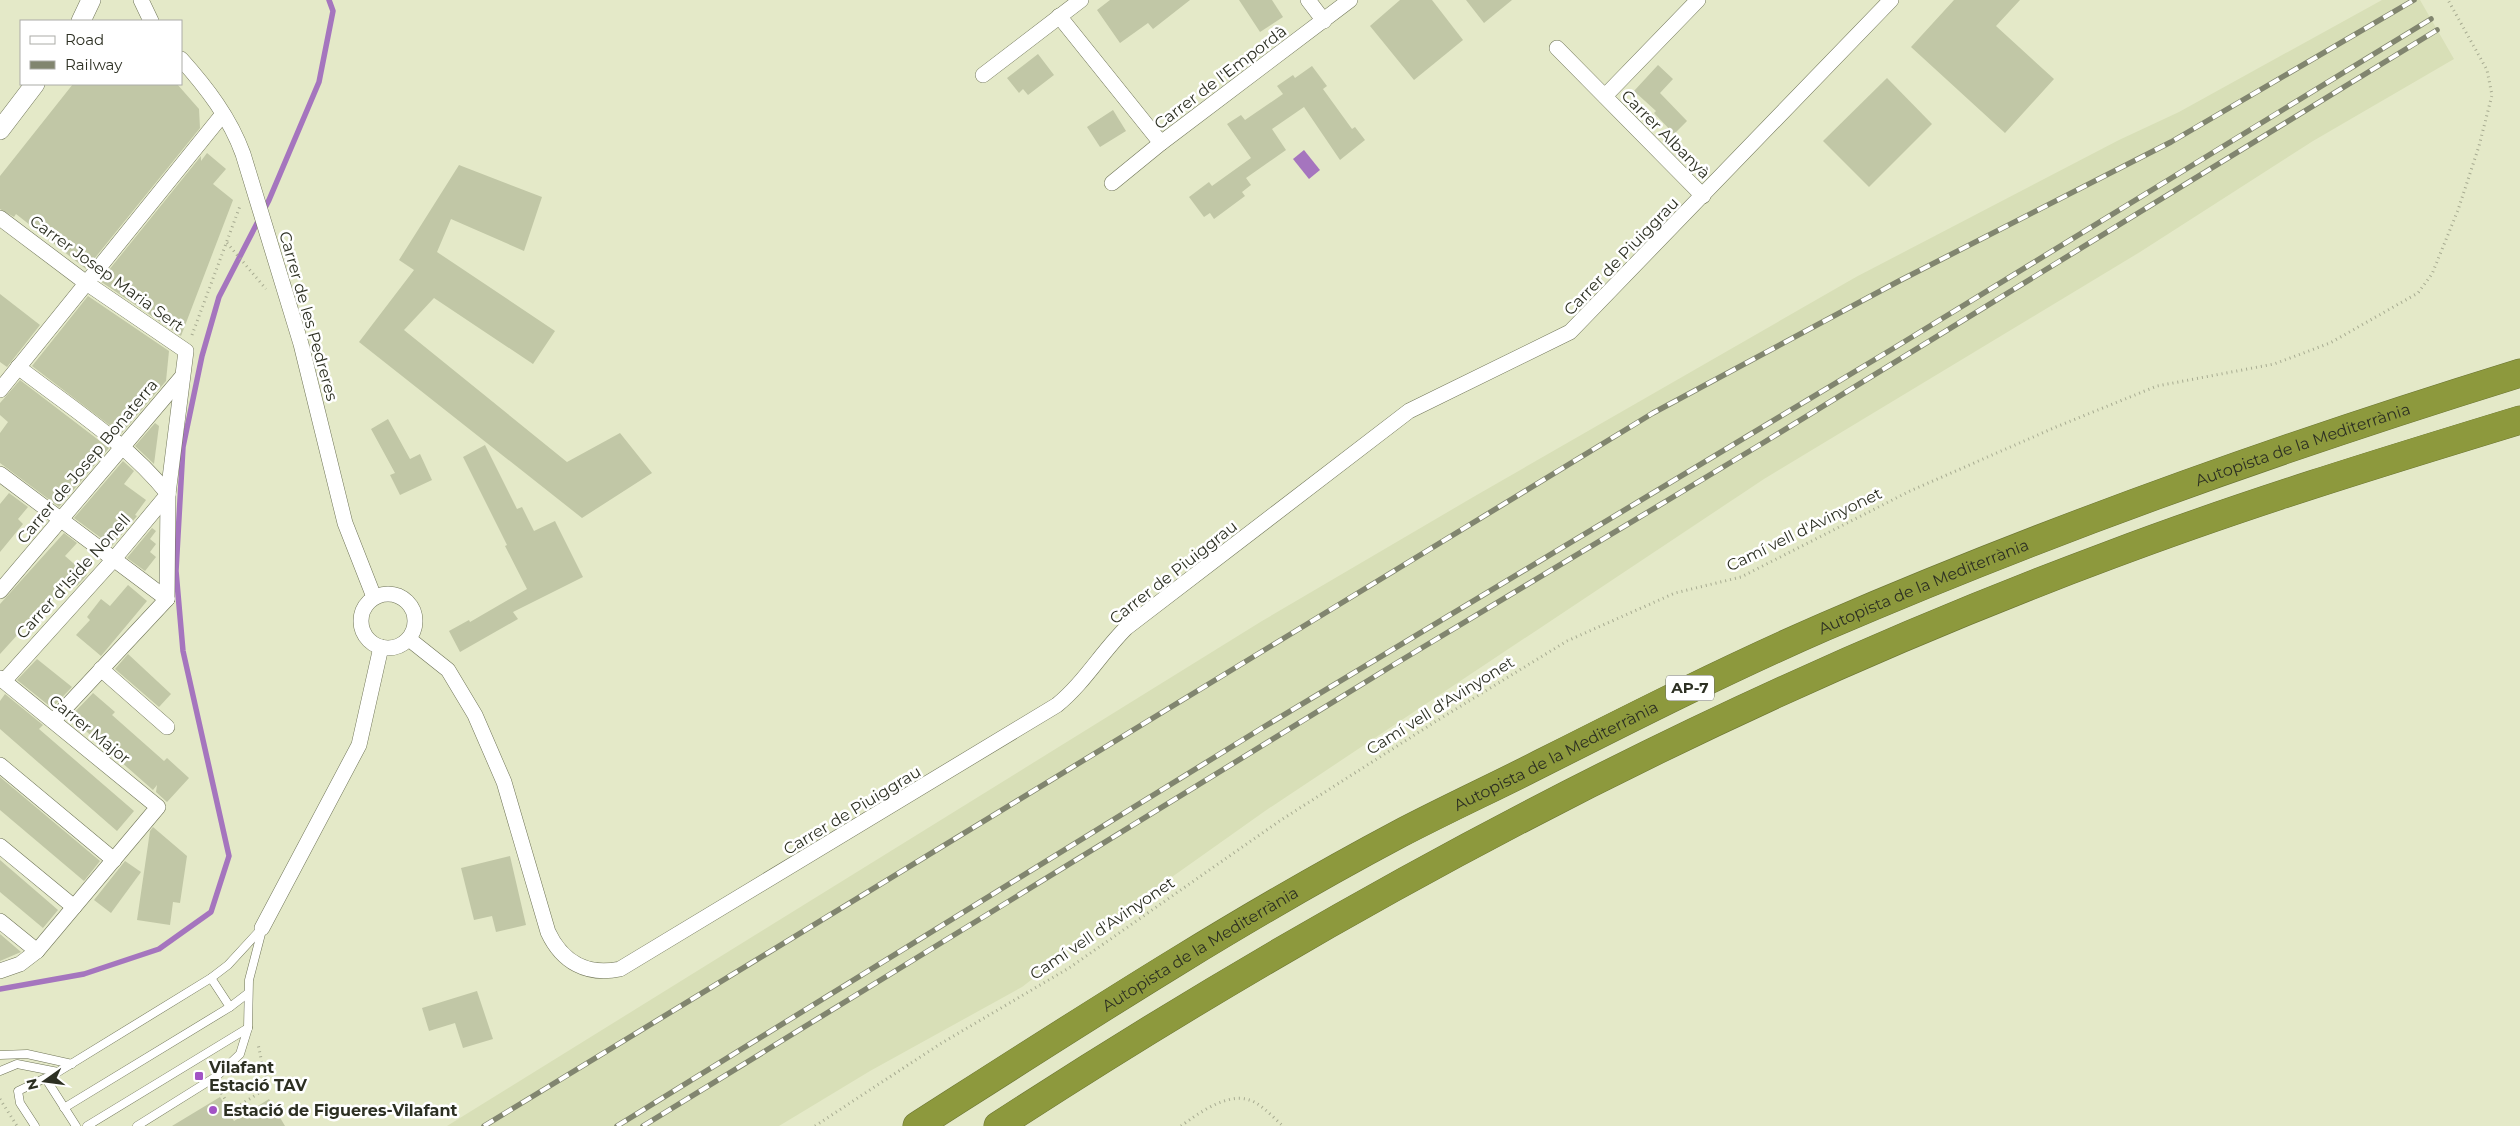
<svg xmlns="http://www.w3.org/2000/svg" width="2520" height="1126" font-family="Montserrat,sans-serif">
<style>
.built{fill:#d8dfb7}
.water{fill:#a575be}
.lines{fill:none;stroke-linecap:round;stroke-linejoin:round}
.stream{stroke:#a575be;stroke-width:5.5}
.building{fill:#c1c7a6}
.service-casing{stroke:#6f7457;stroke-width:9}
.minor-casing{stroke:#6f7457;stroke-width:16}
.tertiary-casing{stroke:#6f7457;stroke-width:20}
.motorway-casing{stroke:#6b7434;stroke-width:29}
.path{stroke:#a7ab91;stroke-width:3;stroke-dasharray:1 4;stroke-linecap:butt}
.service{stroke:#fff;stroke-width:8}
.minor{stroke:#fff;stroke-width:15}
.tertiary{stroke:#fff;stroke-width:19}
.motorway{stroke:#8d993d;stroke-width:28}
.rail-casing{stroke:#81856f;stroke-width:5.5}
.rail{stroke:#fff;stroke-width:4;stroke-dasharray:11;stroke-linecap:butt}
.poi-dot{fill:#a253c5;stroke:#fff;stroke-width:2}
.labels{text-anchor:middle;stroke-width:5;stroke-linejoin:round;paint-order:stroke}
.shield{fill:#fff;stroke:#6c6e65;stroke-width:1}
.shield-label{font-size:15px;font-weight:bold;fill:#2d3023}
.street-label{font-size:16px;fill:#2d3023;stroke:#fff}
.poi-label{font-size:16px;font-weight:bold;fill:#2d3023;stroke:#fff;text-anchor:start}
</style>
<rect width="100%" height="100%" fill="#e4e9c8"/>
<path class="built" d="M2382,0H2420L2454,59L2313,141L2140,252L1764,479L1265,811L1083,940L1022,987L870,1071L779,1126H447L1262,621L1475,496L1856,277L2119,140L2179,112Z"/>
<path class="water" d="M1304,150L1320,170L1309,179L1293,159Z"/>
<g class="lines">
<path class="stream" d="M0,989L84,974L159,949L211,912L229,856L183,651L176,571L183,447L202,356L219,297L269,200L319,82L333,11L329,0"/>
</g>
<g class="building">
<path d="M1110,0H1190L1153,29L1148,23L1120,43L1097,10Z"/>
<path d="M1239,0H1272L1283,17L1260,32Z"/>
<path d="M1400,0H1432L1463,40L1414,80L1370,26Z"/>
<path d="M1466,0H1512L1484,23Z"/>
<path d="M1954,0H2020L1996,26L2054,79L2005,133L1911,47Z"/>
<path d="M1038,54L1054,75L1028,95L1023,89L1019,93L1007,78Z"/>
<path d="M1658,65L1673,79L1660,93L1687,121L1674,134L1654,113L1656,111L1634,91Z"/>
<path d="M1312,66L1327,86L1323,89L1352,129L1355,127L1365,140L1340,160L1304,107L1272,129L1286,150L1246,178L1251,185L1242,192L1245,196L1214,219L1210,213L1204,217L1189,197L1209,182L1212,186L1251,158L1227,124L1241,115L1245,120L1283,94L1277,86L1293,75L1295,78Z"/>
<path d="M1887,78L1932,124L1869,187L1823,141Z"/>
<path d="M73,84H177L199,109L200,128L86,269L16,214L14,217L0,209V176Z"/>
<path d="M1113,110L1126,131L1100,147L1087,127Z"/>
<path d="M207,153L226,169L213,184L233,200L181,336L100,281L201,156V161Z"/>
<path d="M459,165L542,197L524,251L451,219L437,252L555,331L533,364L434,298L404,330L567,462L620,433L652,473L582,518L359,342L414,270L399,260Z"/>
<path d="M0,294L40,325L7,367L0,362Z"/>
<path d="M88,296L169,351L166,381L121,434L32,366Z"/>
<path d="M20,380L109,448L59,507L0,463V433L8,422L0,415V403Z"/>
<path d="M388,419L410,459L420,454L432,480L400,495L390,475L395,473L371,429Z"/>
<path d="M155,423L159,426L154,464L135,446Z"/>
<path d="M485,445L517,509L522,507L534,531L555,521L583,577L513,612L518,619L460,652L449,631L469,620L470,622L527,589L505,546L507,545L463,457Z"/>
<path d="M123,461L134,471L124,484L146,500L135,515L137,516L112,546L74,518Z"/>
<path d="M9,493L28,507L18,519L23,524L0,552V504Z"/>
<path d="M152,528L156,531L150,539L156,544L150,552L156,557L145,571L127,558Z"/>
<path d="M64,533L77,543L65,556L87,575L77,586L71,580L52,601L50,599L0,654V604Z"/>
<path d="M128,585L147,601L101,656L76,635L90,620L87,617L101,599L110,606Z"/>
<path d="M128,654L171,694L159,707L115,669Z"/>
<path d="M37,659L72,687L52,708L17,680Z"/>
<path d="M93,693L115,712L112,715L164,761L167,758L189,778L167,802L156,792L157,785L153,790L70,717Z"/>
<path d="M5,694L43,725L39,729L134,811L117,831L0,729V701Z"/>
<path d="M0,777L100,861L84,881L0,810Z"/>
<path d="M153,827L187,856L180,903L173,902L170,925L137,920L150,831Z"/>
<path d="M510,856L526,925L496,932L492,916L474,920L461,868Z"/>
<path d="M0,860L58,910L43,928L0,892Z"/>
<path d="M125,861L141,872L111,913L94,900Z"/>
<path d="M0,934L21,952L0,961Z"/>
<path d="M477,991L493,1039L463,1048L455,1023L429,1031L422,1008Z"/>
<path d="M220,1097L234,1121L269,1099L285,1126H172Z"/>
</g>
<g class="lines">
<defs>
<g id="service">
<path d="M211,978L230,1007"/>
<path d="M0,1055L27,1054L72,1064"/>
<path d="M0,1071L17,1064L58,1072"/>
<path d="M46,1079L76,1126"/>
<path d="M64,1108L230,1007L247,994"/>
<path d="M35,1126L20,1103L18,1091L58,1072L211,978L228,965L262,928"/>
<path d="M87,1126L248,1028"/>
<path d="M137,1126L217,1076L240,1054L248,1028L249,980L262,930"/>
</g>
<g id="minor">
<path d="M141,0L151,21"/>
<path d="M1308,0L1324,21"/>
<path d="M1059,16L1161,143"/>
<path d="M1557,48L1703,196"/>
<path d="M181,59C207,88 230,118 243,154L301,344L345,523L374,597"/>
<path d="M983,75L1081,0"/>
<path d="M1605,96L1698,0"/>
<path d="M1112,183L1161,143L1350,0"/>
<path d="M0,218L85,282L186,351L168,494L167,599"/>
<path d="M0,390L223,114"/>
<path d="M0,474L167,599"/>
<path d="M0,591L181,378"/>
<circle cx="388" cy="621" r="27"/>
<path d="M409,639L448,670L475,715L504,782L548,932C562,962 587,976 620,969L1057,705C1084,683 1101,653 1126,628L1409,411L1570,332L1891,0"/>
<path d="M101,669L167,727"/>
<path d="M0,678L158,807L37,951L20,964L0,971"/>
<path d="M4,681L114,559L168,494C127,443 70,407 18,367"/>
<path d="M53,721L167,599"/>
<path d="M0,765L114,860"/>
<path d="M0,846L74,907"/>
<path d="M0,921L37,951"/>
<path d="M262,928L359,745L381,647"/>
</g>
<g id="tertiary">
<path d="M81,21L91,0"/>
<path d="M0,130L35,84"/>
</g>
<g id="motorway">
<path id="s1" d="M917,1126C1075,1025 1233,922 1399,834C1441,812 1484,792 1526,771C1625,721 1723,671 1824,627C2051,529 2284,446 2520,373"/>
<path d="M998,1126C1348,898 1718,701 2110,555C2245,504 2382,462 2520,420"/>
</g>
</defs>
<use href="#service" class="service-casing"/>
<use href="#minor" class="minor-casing"/>
<use href="#tertiary" class="tertiary-casing"/>
<use href="#motorway" class="motorway-casing"/>
<g class="path">
<path d="M227,243L266,289"/>
<path d="M192,335L240,206"/>
<path d="M218,1092L220,1091L232,1110L270,1086L263,1068L258,1044"/>
<path d="M0,1099L17,1126"/>
<path d="M815,1126L940,1044L1069,968L1281,820L1438,720L1567,641L1675,593L1741,577L1910,491L2056,427L2157,386L2274,364L2330,343L2418,293L2432,274L2458,210L2479,146L2492,95L2487,70L2448,0"/>
<path d="M1181,1126C1199,1113 1232,1088 1256,1103C1266,1109 1275,1119 1283,1126"/>
</g>
<use href="#service" class="service"/>
<use href="#minor" class="minor"/>
<use href="#tertiary" class="tertiary"/>
<use href="#motorway" class="motorway"/>
<defs>
<g id="rail">
<path d="M484,1126L1653,413L1899,281L2171,142L2414,0"/>
<path d="M617,1126L1262,728L1894,348L2431,19"/>
<path d="M643,1126L1395,664L1758,446L2437,30"/>
</g>
</defs>
<use href="#rail" class="rail-casing"/>
<use href="#rail" class="rail"/>
</g>
<g class="poi-dot">
<rect x="194" y="1071" width="10" height="10" rx="2.5"/>
<circle cx="213" cy="1110" r="5"/>
</g>
<g class="labels">
<rect class="shield" x="1666" y="675.5" width="48" height="25" rx="4"/>
<g class="shield-label">
<text x="1690" y="693">AP-7</text>
</g>
<g class="street-label">
<text transform="translate(1220 77) rotate(-37)" y="6">Carrer de l'Empordà</text>
<text transform="translate(1666 134) rotate(45)" y="6">Carrer Albanyà</text>
<text transform="translate(1621 256) rotate(-46)" y="6">Carrer de Piuiggrau</text>
<text transform="translate(107 273) rotate(36)" y="6">Carrer Josep Maria Sert</text>
<text transform="translate(309 316) rotate(74)" y="6">Carrer de les Pedreres</text>
<text dy="6" stroke="none"><textPath href="#s1" startOffset="1549">Autopista de la Mediterrània</textPath></text>
<text transform="translate(87 461) rotate(-50)" y="6">Carrer de Josep Bonaterra</text>
<text transform="translate(1804 529) rotate(-26)" y="6">Camí vell d'Avinyonet</text>
<text transform="translate(1173 572) rotate(-38)" y="6">Carrer de Piuiggrau</text>
<text transform="translate(73 576) rotate(-48)" y="6">Carrer d'Iside Nonell</text>
<text dy="6" stroke="none"><textPath href="#s1" startOffset="1144">Autopista de la Mediterrània</textPath></text>
<text transform="translate(1440 705) rotate(-32)" y="6">Camí vell d'Avinyonet</text>
<text transform="translate(90 729) rotate(39)" y="6">Carrer Major</text>
<text dy="6" stroke="none"><textPath href="#s1" startOffset="739">Autopista de la Mediterrània</textPath></text>
<text transform="translate(852 810) rotate(-31)" y="6">Carrer de Piuiggrau</text>
<text transform="translate(1102 928) rotate(-34)" y="6">Camí vell d'Avinyonet</text>
<text dy="6" stroke="none"><textPath href="#s1" startOffset="334">Autopista de la Mediterrània</textPath></text>
</g>
<g class="poi-label">
<text x="209" y="1073">Vilafant<tspan x="209" dy="18">Estació TAV</tspan></text>
<text x="223" y="1116">Estació de Figueres-Vilafant</text>
</g>
</g>
<rect x="20" y="20" width="162" height="65" fill="#ffffff" stroke="#abaca7"/>
<rect x="30" y="36" width="25" height="8" fill="#ffffff" stroke="#abaca7"/>
<text x="65" y="45" font-size="15" fill="#2d3023">Road</text>
<rect x="30" y="61" width="25" height="8" fill="#81856f" stroke="#abaca7"/>
<text x="65" y="70" font-size="15" fill="#2d3023">Railway</text>
<g transform="translate(45 1081) rotate(256)" stroke="#ffffff" stroke-width="4" paint-order="stroke">
<path d="M0-4L9 19L0 12L-9 19Z" fill="#2d3023"/>
<text y="-8" font-size="14" font-weight="bold" text-anchor="middle" fill="#2d3023">N</text>
</g>
</svg>
